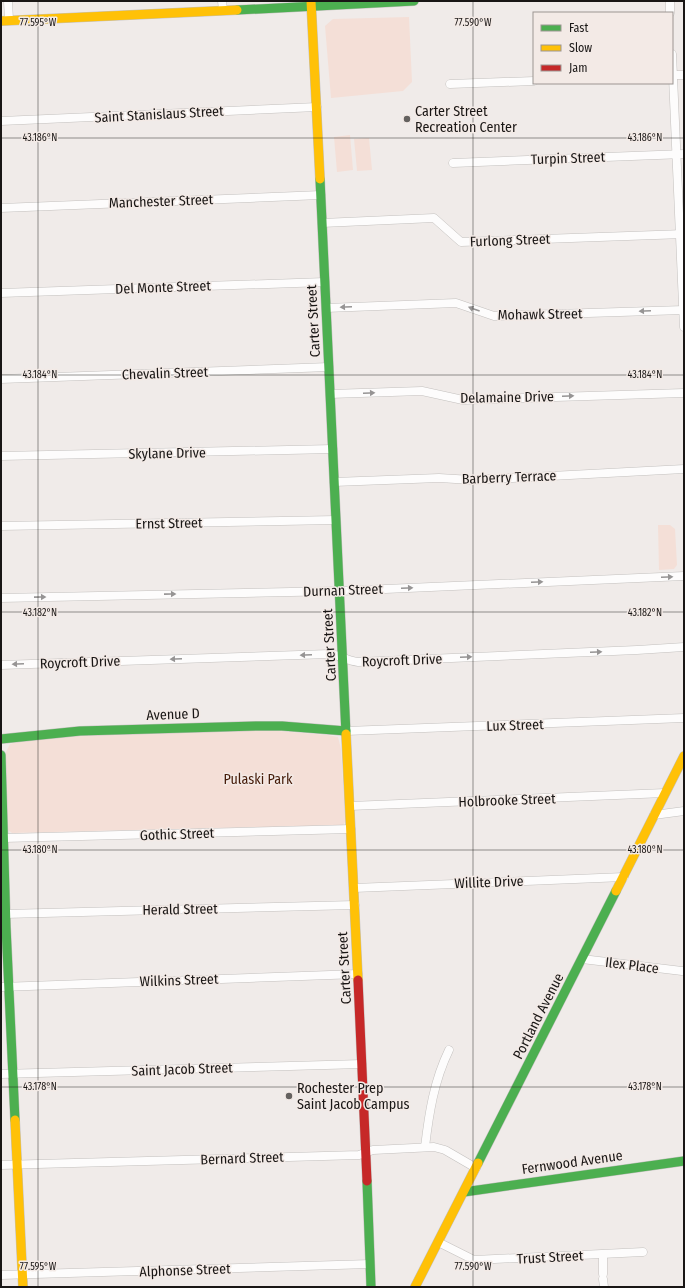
<svg xmlns="http://www.w3.org/2000/svg" width="685" height="1288" font-family="'Fira Sans Condensed',sans-serif">
<style>
.green{fill:#f4dfd7}
.lines{fill:none;stroke-linecap:round;stroke-linejoin:round}
.street-casing{stroke:#c3c0be;stroke-width:9}
.fast-casing{stroke:#c3c0be;stroke-width:10}
.slow-casing{stroke:#c3c0be;stroke-width:10}
.jam-casing{stroke:#c3c0be;stroke-width:10}
.street{stroke:#fdfcfc;stroke-width:8}
.fast{stroke:#4caf50;stroke-width:9}
.slow{stroke:#ffc107;stroke-width:9}
.jam{stroke:#c62828;stroke-width:9}
.oneway{fill:#969494}
.ticks{fill:none;stroke:#191615;stroke-width:1;stroke-opacity:0.45}
.poi-dot{fill:#64615f;stroke:#f3eae6;stroke-width:1.5}
.labels{text-anchor:middle;stroke-width:3;stroke-linejoin:round;paint-order:stroke}
.poi-label{font-size:14px;fill:#191615;stroke:#f3eae6;text-anchor:start}
.street-label{font-size:14px;fill:#191615;stroke:#f3eae6}
.park-label{font-size:14px;fill:#461b08;stroke:#f3eae6}
.ticks-label{font-size:10px;text-anchor:middle;fill:#191615;stroke:#f3eae6;stroke-width:3;stroke-linejoin:round;paint-order:stroke}
</style>
<rect width="100%" height="100%" fill="#f0ebe9"/>
<g class="green">
<path d="M409,17L412,82L403,91L331,98L325,26L333,19Z"/>
<path d="M350,135L353,170L337,172L334,137Z"/>
<path d="M369,138L372,170L357,171L354,139Z"/>
<path d="M658,525H670L675,529L677,565L674,569L659,570Z"/>
<path d="M266,730L328,735L338,737L341,749L345,816V822L343,825L12,833L8,830L7,826L6,752L10,744L19,741L81,735Z"/>
</g>
<g class="lines">
<defs>
<g id="street">
<path d="M8,1L9,20"/>
<path d="M222,1L223,10"/>
<path d="M670,1V13"/>
<path d="M672,54L684,327"/>
<path d="M672,75H684"/>
<path d="M450,84L534,81"/>
<path d="M1,121L317,107"/>
<path d="M453,163L684,154"/>
<path d="M1,208L321,195"/>
<path d="M322,223L434,218L461,242L684,234"/>
<path d="M1,293L325,282"/>
<path d="M326,308L456,303L494,316L684,310"/>
<path d="M1,379L329,367"/>
<path d="M330,394L422,391L463,400L684,393"/>
<path d="M1,456L333,449"/>
<path d="M334,482L439,478L472,480L684,469"/>
<path d="M1,526L336,520"/>
<path d="M1,598L340,591L684,576"/>
<path d="M1,665L329,654C339,654 346,661 358,662L637,650L684,647"/>
<path d="M346,731L684,718"/>
<path d="M350,806L665,793"/>
<path d="M654,815L684,811"/>
<path d="M4,838L351,829"/>
<path d="M354,888L624,877"/>
<path d="M5,914L355,905"/>
<path d="M582,959L682,971"/>
<path d="M1,987L358,974"/>
<path d="M1,1074L362,1064"/>
<path d="M425,1147C429,1113 434,1081 449,1050"/>
<path d="M1,1165L359,1155L373,1150L434,1147L445,1150L476,1168"/>
<path d="M438,1242L474,1260L643,1252"/>
<path d="M603,1255V1274"/>
<path d="M1,1275L370,1264"/>
<path d="M603,1279L604,1287"/>
</g>
<g id="fast">
<path d="M237,10L414,1"/>
<path d="M320,179L346,734"/>
<path d="M1,739L80,731L257,726H282L346,731"/>
<path d="M1,755L6,927L15,1120"/>
<path d="M478,1163L616,891"/>
<path d="M367,1181L371,1287"/>
<path d="M464,1192L684,1161"/>
</g>
<g id="slow">
<path d="M311,1L320,179"/>
<path d="M1,21L237,10"/>
<path d="M346,734L358,980"/>
<path d="M616,891L684,756"/>
<path d="M15,1120L23,1287"/>
<path d="M415,1287L478,1163"/>
</g>
<path id="jam" d="M358,980L367,1181"/>
</defs>
<use href="#street" class="street-casing"/>
<use href="#fast" class="fast-casing"/>
<use href="#slow" class="slow-casing"/>
<use href="#jam" class="jam-casing"/>
<use href="#street" class="street"/>
<use href="#fast" class="fast"/>
<use href="#slow" class="slow"/>
<use href="#jam" class="jam"/>
</g>
<defs><path id="oneway-solid" d="M-6-.8H1V-3.2L6.5 0L1 3.2V.8H-6Z"/></defs>
<g class="oneway">
<use href="#oneway-solid" transform="translate(346 307) rotate(178)"/>
<use href="#oneway-solid" transform="translate(474 309) rotate(-160)"/>
<use href="#oneway-solid" transform="translate(645 311) rotate(178)"/>
<use href="#oneway-solid" transform="translate(369 393) rotate(-2)"/>
<use href="#oneway-solid" transform="translate(568 396) rotate(-2)"/>
<use href="#oneway-solid" transform="translate(667 577) rotate(-2)"/>
<use href="#oneway-solid" transform="translate(537 582) rotate(-2)"/>
<use href="#oneway-solid" transform="translate(407 588) rotate(-2)"/>
<use href="#oneway-solid" transform="translate(170 594) rotate(-1)"/>
<use href="#oneway-solid" transform="translate(40 597) rotate(-1)"/>
<use href="#oneway-solid" transform="translate(596 652) rotate(-2)"/>
<use href="#oneway-solid" transform="translate(306 655) rotate(178)"/>
<use href="#oneway-solid" transform="translate(466 657) rotate(-2)"/>
<use href="#oneway-solid" transform="translate(176 659) rotate(178)"/>
<use href="#oneway-solid" transform="translate(18 664) rotate(178)"/>
</g>
<path class="ticks" d="M38,1V1287M473,1V1287M1,138H684M1,375H684M1,612H684M1,850H684M1,1087H684"/>
<g class="poi-dot">
<circle cx="407" cy="119" r="4"/>
<circle cx="289" cy="1096" r="4"/>
</g>
<g class="labels">
<g class="poi-label">
<text x="415" y="116">Carter Street<tspan x="415" dy="16">Recreation Center</tspan></text>
<text x="297" y="1093">Rochester Prep<tspan x="297" dy="16">Saint Jacob Campus</tspan></text>
</g>
<g class="street-label">
<text transform="translate(159 114) rotate(-3)" y="5">Saint Stanislaus Street</text>
<text transform="translate(568 158) rotate(-2)" y="5">Turpin Street</text>
<text transform="translate(161 201) rotate(-2)" y="5">Manchester Street</text>
<text transform="translate(510 240) rotate(-2)" y="5">Furlong Street</text>
<text transform="translate(163 287) rotate(-2)" y="5">Del Monte Street</text>
<text transform="translate(540 314) rotate(-1)" y="5">Mohawk Street</text>
<text transform="translate(313 321) rotate(-93)" y="5">Carter Street</text>
<text transform="translate(165 373) rotate(-2)" y="5">Chevalin Street</text>
<text transform="translate(507 397) rotate(-1)" y="5">Delamaine Drive</text>
<text transform="translate(167 453) rotate(-1)" y="5">Skylane Drive</text>
<text transform="translate(509 477) rotate(-2)" y="5">Barberry Terrace</text>
<text transform="translate(169 523) rotate(-1)" y="5">Ernst Street</text>
<text transform="translate(343 590) rotate(-2)" y="5">Durnan Street</text>
<text transform="translate(329 645) rotate(-93)" y="5">Carter Street</text>
<text transform="translate(402 660) rotate(-2)" y="5">Roycroft Drive</text>
<text transform="translate(80 662) rotate(-2)" y="5">Roycroft Drive</text>
<text transform="translate(173 714) rotate(-2)" y="5">Avenue D</text>
<text transform="translate(515 725) rotate(-2)" y="5">Lux Street</text>
<text transform="translate(507 800) rotate(-2)" y="5">Holbrooke Street</text>
<text transform="translate(177 834) rotate(-2)" y="5">Gothic Street</text>
<text transform="translate(489 882) rotate(-2)" y="5">Willite Drive</text>
<text transform="translate(180 909) rotate(-1)" y="5">Herald Street</text>
<text transform="translate(632 965) rotate(7)" y="5">Ilex Place</text>
<text transform="translate(344 968) rotate(-93)" y="5">Carter Street</text>
<text transform="translate(179 980) rotate(-2)" y="5">Wilkins Street</text>
<text transform="translate(538 1016) rotate(-63)" y="5">Portland Avenue</text>
<text transform="translate(182 1069) rotate(-2)" y="5">Saint Jacob Street</text>
<text transform="translate(242 1158) rotate(-2)" y="5">Bernard Street</text>
<text transform="translate(572 1162) rotate(-8)" y="5">Fernwood Avenue</text>
<text transform="translate(550 1257) rotate(-3)" y="5">Trust Street</text>
<text transform="translate(185 1270) rotate(-2)" y="5">Alphonse Street</text>
</g>
<g class="park-label">
<text x="258" y="784">Pulaski Park</text>
</g>
</g>
<g class="ticks-label">
<text x="38" y="26">77.595°W</text>
<text x="473" y="26">77.590°W</text>
<text x="40" y="141">43.186°N</text>
<text x="645" y="141">43.186°N</text>
<text x="40" y="378">43.184°N</text>
<text x="645" y="378">43.184°N</text>
<text x="40" y="616">43.182°N</text>
<text x="645" y="616">43.182°N</text>
<text x="40" y="853">43.180°N</text>
<text x="645" y="853">43.180°N</text>
<text x="40" y="1090">43.178°N</text>
<text x="645" y="1090">43.178°N</text>
<text x="38" y="1270">77.595°W</text>
<text x="473" y="1270">77.590°W</text>
</g>
<rect width="685" height="1288" fill="none" stroke="#191615" stroke-width="4"/>
<rect x="533" y="12" width="140" height="72" fill="#f3eae6" stroke="#9c9592"/>
<rect x="541" y="25" width="20" height="6" fill="#4caf50" stroke="#9c9592"/>
<text x="569" y="32" font-size="12" fill="#191615">Fast</text>
<rect x="541" y="45" width="20" height="6" fill="#ffc107" stroke="#9c9592"/>
<text x="569" y="52" font-size="12" fill="#191615">Slow</text>
<rect x="541" y="65" width="20" height="6" fill="#c62828" stroke="#9c9592"/>
<text x="569" y="72" font-size="12" fill="#191615">Jam</text>
</svg>
